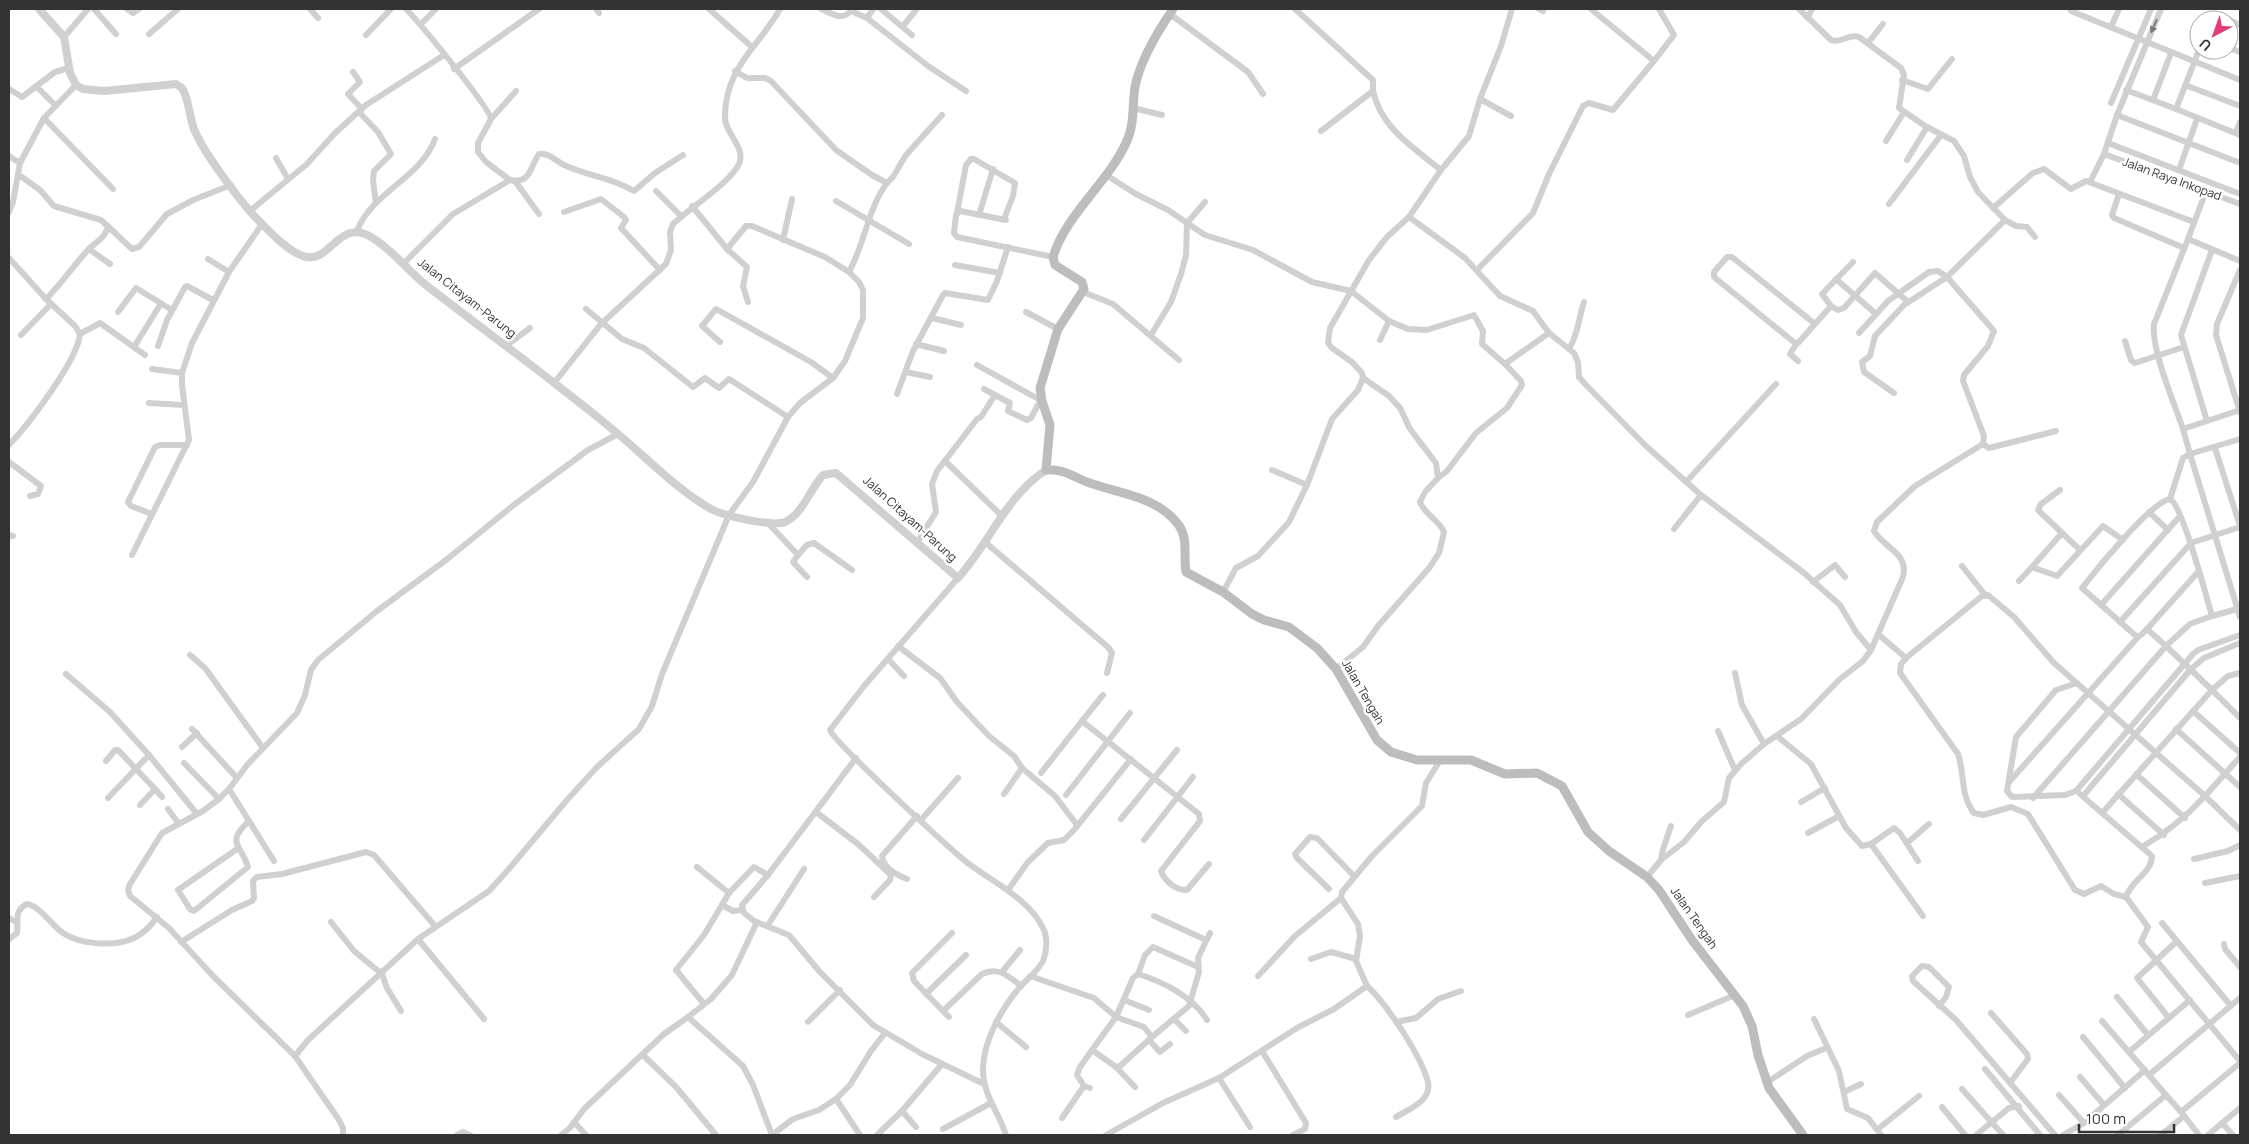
<svg xmlns="http://www.w3.org/2000/svg" width="2249" height="1144" font-family="Manrope,sans-serif">
<style>
.lines{fill:none;stroke-linecap:round;stroke-linejoin:round}
.minor{stroke:#d0d0d0;stroke-width:6}
.tertiary{stroke:#d0d0d0;stroke-width:8}
.secondary{stroke:#bdbdbd;stroke-width:9}
.oneway{fill:#7a7a7a}
.labels{text-anchor:middle;stroke-width:5;stroke-linejoin:round;paint-order:stroke}
.street-label{font-size:12px;fill:#333;stroke:#fff}
</style>
<rect width="100%" height="100%" fill="#fff"/>
<g class="lines">
<g class="minor">
<path d="M94,9L116,34"/>
<path d="M127,9L133,13L139,9"/>
<path d="M310,9L318,18"/>
<path d="M406,9C419,22 490,108 491,119L478,143V152L486,162L510,180"/>
<path d="M596,9L599,13"/>
<path d="M709,9L752,47"/>
<path d="M821,9C833,14 841,21 851,11L867,18"/>
<path d="M873,9L867,18L928,66L966,91"/>
<path d="M881,9L912,35"/>
<path d="M1295,9L1373,80V91L1321,131"/>
<path d="M1539,9L1543,11"/>
<path d="M1799,9L1831,40C1841,44 1849,33 1859,37L1901,68L1904,75L1899,108L1925,126L1954,141L1964,156L1970,177L1978,192L2005,220L1947,277L1994,331L1988,346L1964,375L1963,381L1984,436L1983,444L1915,486L1877,522L1874,531C1884,548 1909,553 1903,577L1878,634"/>
<path d="M2161,9L2117,115L2240,163"/>
<path d="M2071,11L2240,80"/>
<path d="M1170,14L1248,72L1263,94"/>
<path d="M2213,14L2228,20"/>
<path d="M1808,17L1812,9"/>
<path d="M2229,20L2240,25"/>
<path d="M421,24L436,9"/>
<path d="M903,26L916,10"/>
<path d="M2111,27L2119,9"/>
<path d="M149,34L178,9"/>
<path d="M366,35L391,9"/>
<path d="M64,37L88,9"/>
<path d="M1868,43L1883,24"/>
<path d="M2229,48L2240,52"/>
<path d="M2199,50L2176,109L2240,135"/>
<path d="M1654,61L1674,35L1659,9"/>
<path d="M454,69L539,9"/>
<path d="M735,71L747,78H765L771,81L836,150L872,175L887,183C868,208 865,243 849,272"/>
<path d="M353,72L360,82L348,94L362,109"/>
<path d="M1902,80L1928,89L1952,59"/>
<path d="M2185,85L2240,106"/>
<path d="M36,86L56,106"/>
<path d="M9,89L22,97L55,72L69,68"/>
<path d="M2126,90L2176,109"/>
<path d="M1373,91C1381,128 1413,147 1441,170"/>
<path d="M1480,99L1511,116"/>
<path d="M2153,100L2171,53"/>
<path d="M2111,103L2151,9"/>
<path d="M1133,108L1162,115"/>
<path d="M359,112L378,132L391,154L374,171L373,181L376,203"/>
<path d="M44,118L113,189"/>
<path d="M491,119L516,91"/>
<path d="M2236,133L2240,122"/>
<path d="M1886,141L1904,112"/>
<path d="M2108,143L2240,194"/>
<path d="M2104,154L2240,204"/>
<path d="M9,156L20,163"/>
<path d="M276,158L288,179"/>
<path d="M1907,160L1927,127"/>
<path d="M2179,170L2197,119"/>
<path d="M19,175L40,190L54,206L101,220L132,249L139,247L167,214L193,200L231,185"/>
<path d="M1106,175L1136,194L1168,210L1205,235L1253,250L1312,282L1351,291L1389,321L1408,329L1427,330L1474,315L1483,331L1482,344L1505,364"/>
<path d="M515,181L539,214"/>
<path d="M2090,182L2104,154L2117,115"/>
<path d="M887,183L893,177L906,155L942,115"/>
<path d="M656,191L681,216"/>
<path d="M2206,191L2188,239L2240,261"/>
<path d="M2119,194L2112,215L2114,218L2184,248"/>
<path d="M836,201L909,244"/>
<path d="M1889,204L1941,135"/>
<path d="M1993,208L2033,173L2044,169L2071,189L2086,181L2194,222"/>
<path d="M250,211L307,164L335,133L366,105L444,55"/>
<path d="M9,212L13,202L20,163L44,118L76,85"/>
<path d="M564,212L601,199L624,217L626,220L621,228L660,270"/>
<path d="M957,213L966,165L971,159H974L1015,183L1013,196L1004,219"/>
<path d="M979,215L993,169"/>
<path d="M1409,217L1465,258L1500,296L1533,311L1549,333L1574,353L1578,362L1579,377L1586,385L1646,446L1701,495L1804,573L1840,605L1856,632L1871,650"/>
<path d="M1006,220L960,211L956,215L954,233L957,237L1053,257"/>
<path d="M2005,220L2016,226L2027,227L2035,237"/>
<path d="M357,231C372,192 421,178 435,139"/>
<path d="M2188,239L2154,324C2151,350 2174,402 2183,429L2240,410"/>
<path d="M783,240L792,199"/>
<path d="M89,249L110,264"/>
<path d="M727,249L747,267L743,286L748,302"/>
<path d="M9,258L46,299L75,326L80,334C78,360 28,425 9,445"/>
<path d="M208,259L229,272"/>
<path d="M1853,262L1822,294L1831,306L1838,310L1844,308L1875,273L1908,302"/>
<path d="M403,264L453,214L510,180C531,185 530,166 539,154C548,152 556,161 564,165C587,176 611,177 634,191L655,173L683,155"/>
<path d="M955,265L1000,273"/>
<path d="M1477,270L1533,213L1549,174L1583,106L1589,103L1613,110L1654,61L1591,9"/>
<path d="M2240,270L2217,324L2216,335L2240,412"/>
<path d="M1836,279L1876,314"/>
<path d="M1083,292L1113,304L1179,360"/>
<path d="M46,299C61,284 72,268 86,252C94,242 105,240 108,226"/>
<path d="M586,309L622,339L644,348L693,387L705,378L719,388L729,379L788,417"/>
<path d="M118,312L136,288L172,310"/>
<path d="M1026,312L1058,329"/>
<path d="M932,318L961,325"/>
<path d="M1815,324L1732,257H1727L1714,272V277L1795,343H1798L1831,306"/>
<path d="M1859,333L1888,301L1929,272L1938,271L1947,277L1904,305L1875,336L1870,356L1862,362L1864,372L1894,393"/>
<path d="M80,334L100,323L145,355"/>
<path d="M21,335L51,304"/>
<path d="M1151,335L1171,302L1181,274L1186,255L1187,223L1205,202"/>
<path d="M1380,340L1389,321"/>
<path d="M2125,341L2131,360L2135,363L2184,347"/>
<path d="M720,342L702,326L716,309L811,362L833,378"/>
<path d="M1797,343L1790,354L1798,361"/>
<path d="M916,344L944,351"/>
<path d="M507,345L530,328"/>
<path d="M158,346L167,320L185,287L187,286L213,300"/>
<path d="M134,347L160,305"/>
<path d="M1569,349C1579,332 1578,320 1584,302"/>
<path d="M977,365L1042,401"/>
<path d="M152,369L182,373"/>
<path d="M906,372L930,377"/>
<path d="M554,383L601,324L666,264L671,250L670,232L673,224C689,208 735,180 740,161C744,147 726,133 725,119C724,68 758,48 780,9"/>
<path d="M897,394L913,351L943,295L945,293L988,300L997,281L1008,247"/>
<path d="M995,395L1010,403L1008,411L1027,420L1031,418L1040,401"/>
<path d="M149,403L183,405"/>
<path d="M2207,421L2181,335L2212,250"/>
<path d="M2240,439L2190,454L2240,617"/>
<path d="M1983,444L1989,448L2056,431"/>
<path d="M2215,448L2240,526"/>
<path d="M945,461L1002,516"/>
<path d="M9,462L41,486L38,494L30,496"/>
<path d="M1272,470L1307,485"/>
<path d="M1438,478L1447,471L1476,433L1507,408L1522,385L1521,381L1505,364L1549,333"/>
<path d="M1686,482L1776,384"/>
<path d="M2060,490L2041,504L2038,510L2080,550"/>
<path d="M2170,499L2183,458L2190,454L2183,429"/>
<path d="M2149,512L2168,530"/>
<path d="M152,514L131,506L128,502L155,447L160,445H187"/>
<path d="M768,523L798,555L793,562L807,577"/>
<path d="M1674,529L1701,495"/>
<path d="M9,535L13,536"/>
<path d="M985,542L1109,648L1112,653L1107,673"/>
<path d="M917,543L936,512L932,484L937,471L977,419L981,417L995,395L984,389"/>
<path d="M132,555L189,440L182,385V373L192,343L229,272L262,224"/>
<path d="M798,555L807,545L814,543L852,570"/>
<path d="M1962,566L1986,596"/>
<path d="M2032,567L2062,533"/>
<path d="M958,578L864,686L830,730C833,741 953,852 969,864C992,881 1030,900 1043,928C1048,938 1047,951 1043,961C1038,971 1027,979 1020,987C1002,1008 984,1039 983,1068C982,1094 999,1112 1006,1135"/>
<path d="M2019,581L2032,567L2057,576L2103,526L2123,540"/>
<path d="M1813,582L1835,565L1845,577"/>
<path d="M1223,592L1236,568L1258,556L1289,522L1307,485L1332,419L1358,390L1363,378"/>
<path d="M2101,605L2180,516"/>
<path d="M2212,616L2237,609"/>
<path d="M2120,622L2191,543L2240,527"/>
<path d="M2147,629L2198,572"/>
<path d="M898,646L940,678L957,702L989,736L1014,756L1022,768L1055,796L1077,825"/>
<path d="M190,655L205,668L263,748"/>
<path d="M1906,658L1901,664L1900,673L1958,754C1965,775 1960,795 1974,813L1983,815L2011,807L2028,814L2075,890L2084,894L2101,886L2114,894L2126,897"/>
<path d="M888,659L904,676"/>
<path d="M1336,669L1363,647L1378,626L1430,567L1439,553L1444,532C1439,520 1424,514 1420,502L1425,492L1438,478L1436,463L1410,429L1400,408L1389,396L1363,378L1362,373L1352,362L1332,348L1328,343L1330,328L1369,260L1387,237L1409,217L1441,170L1469,136L1480,99L1501,46L1512,9"/>
<path d="M1735,673L1742,705L1764,744"/>
<path d="M66,674L110,712L149,755L197,814"/>
<path d="M2077,683L2056,690L2016,737L2007,791L2012,797L2065,795L2076,791L2193,654L2198,650L2240,635"/>
<path d="M2193,711L2240,753"/>
<path d="M2240,718L2212,690L2102,813L2152,856C2152,873 2131,880 2126,897L2148,927L2141,942L2240,1061"/>
<path d="M1082,721L1103,695"/>
<path d="M192,729L237,778"/>
<path d="M2176,729L2240,787"/>
<path d="M1718,731L1735,770"/>
<path d="M1777,736L1811,764L1846,828L1862,846L1871,844L1923,916"/>
<path d="M182,747L197,733"/>
<path d="M2240,757L2205,796L2240,830"/>
<path d="M106,761L115,750H118L155,789L140,805"/>
<path d="M184,763L219,799"/>
<path d="M1041,773L1082,721L1199,814L1200,821L1161,871C1164,880 1176,891 1187,890L1209,864"/>
<path d="M2136,774L2185,818"/>
<path d="M2010,781L2138,637"/>
<path d="M155,789L162,797"/>
<path d="M229,789L249,821C225,843 241,844 248,867L194,911L190,909L178,890L237,849"/>
<path d="M1004,794L1022,768"/>
<path d="M2080,794L2102,813"/>
<path d="M2118,794L2164,835"/>
<path d="M1066,795L1130,713"/>
<path d="M2083,796L2191,669L2204,658L2240,643"/>
<path d="M108,798L149,755"/>
<path d="M2033,798L2166,646L2147,629L2140,636H2136L2082,588C2096,570 2151,502 2170,499C2182,504 2207,599 2212,616L2190,624L2166,646L2212,690L2228,676L2240,673"/>
<path d="M1801,802L1825,788"/>
<path d="M168,809L179,824"/>
<path d="M816,812L858,844L891,875L890,880L874,897"/>
<path d="M1121,819L1177,750"/>
<path d="M921,820L958,778"/>
<path d="M249,821L274,861"/>
<path d="M1808,833L1839,816"/>
<path d="M1144,840L1193,777"/>
<path d="M1907,843L1929,824"/>
<path d="M1871,844L1894,828L1900,833L1918,861"/>
<path d="M2194,859L2228,851L2240,845"/>
<path d="M1661,860L1663,849L1671,826"/>
<path d="M697,867L729,893"/>
<path d="M768,875L742,905L744,913L754,921L789,935L819,971L873,1025L922,1054L984,1084"/>
<path d="M1647,877L1661,860L1684,842L1702,821L1724,802L1729,778L1741,764L1764,744L1801,719L1840,679L1863,661L1871,650L1878,634L1906,658L1982,596L1988,595L2014,617L2054,663L2205,796C2186,817 2166,833 2142,847"/>
<path d="M907,879C897,875 883,868 882,856L917,816"/>
<path d="M2205,883L2240,876"/>
<path d="M1329,889L1297,858L1295,854L1310,837L1317,838L1354,876"/>
<path d="M1008,890L1028,862L1048,843L1064,840L1074,830L1131,759"/>
<path d="M722,905L733,911L742,910"/>
<path d="M1154,916L1206,940"/>
<path d="M9,918L16,922"/>
<path d="M331,922L354,951L382,974L387,988L401,1011"/>
<path d="M2162,923L2231,1006"/>
<path d="M768,925L804,869"/>
<path d="M9,939L17,933C19,921 13,911 27,904C40,906 52,926 63,933C81,945 115,947 134,938C144,933 151,926 157,917"/>
<path d="M418,939L484,1019"/>
<path d="M181,942L232,910L252,901L254,898L253,881L257,877L282,874L366,852L374,855L435,926"/>
<path d="M2224,944L2225,949L2240,967"/>
<path d="M1311,959L1331,952L1356,959"/>
<path d="M1002,972L1020,950"/>
<path d="M1138,974L1145,955L1153,947L1198,967"/>
<path d="M1030,976L1094,998L1116,1017L1144,1027L1152,1037L1120,1066L1116,1067L1092,1050L1080,1067L1077,1075L1084,1086L1090,1088"/>
<path d="M1258,976L1295,936L1341,898"/>
<path d="M1367,986C1387,1004 1421,1056 1428,1082C1432,1101 1409,1109 1396,1117"/>
<path d="M926,994L966,955"/>
<path d="M2117,997L2148,1035"/>
<path d="M1124,1000L1149,1010"/>
<path d="M704,1004L676,970L704,935L729,893L754,867L768,875L856,758"/>
<path d="M1939,1006L1946,997L1949,987L1929,967L1922,966L1912,976L1913,981L1956,1020L2055,1135"/>
<path d="M943,1011L914,981L912,973L952,933"/>
<path d="M1991,1013L2027,1054L2028,1059L2010,1083"/>
<path d="M1688,1015L1735,995"/>
<path d="M688,1017L711,999L732,975L757,922"/>
<path d="M949,1017L943,1011L982,974C998,966 1008,976 1021,986"/>
<path d="M2169,1018L2137,978L2176,942"/>
<path d="M1174,1019L1186,1031"/>
<path d="M1814,1019L1839,1071L1847,1109L1868,1118L1881,1135"/>
<path d="M2102,1021L2166,1095"/>
<path d="M808,1022L840,990"/>
<path d="M996,1022L1026,1047"/>
<path d="M1396,1022L1416,1018L1438,999L1461,991"/>
<path d="M1152,1037L1189,1006L1199,972L1198,958L1210,933"/>
<path d="M2083,1037L2125,1088"/>
<path d="M1149,1040L1160,1052L1170,1044"/>
<path d="M1092,1050L1116,1017L1133,978L1138,974C1164,982 1193,997 1207,1020"/>
<path d="M1262,1051L1306,1123L1305,1129L1293,1135"/>
<path d="M2129,1052L2190,1000"/>
<path d="M643,1055L677,1088L716,1135"/>
<path d="M295,1056L308,1040L418,939L489,891L508,870L567,800L597,767L639,729L652,706L662,674L729,515L753,482L788,417L800,403L833,378L845,361L863,318V290L859,282L849,272L825,257L752,226H746L727,249L692,206"/>
<path d="M1116,1067L1135,1087"/>
<path d="M1985,1069L2040,1135"/>
<path d="M2149,1075L2240,998"/>
<path d="M2080,1077L2104,1105"/>
<path d="M1219,1078L1250,1127"/>
<path d="M1766,1083L1807,1056L1826,1048"/>
<path d="M1962,1089L2003,1135"/>
<path d="M1844,1092L1861,1084"/>
<path d="M2059,1095L2084,1123"/>
<path d="M836,1099L860,1135"/>
<path d="M1942,1107L1965,1135"/>
<path d="M2182,1113L2199,1135"/>
<path d="M1062,1118L1084,1086"/>
<path d="M574,1122L586,1135"/>
<path d="M2222,1123L2233,1135"/>
<path d="M916,1127L902,1111L942,1064"/>
<path d="M943,1129L991,1103"/>
<path d="M1878,1129L1919,1096"/>
<path d="M343,1135V1128L339,1120L295,1056L213,976L169,928L130,896L128,890L130,884L162,833L203,811L219,799L229,789L248,764L297,713L305,695L311,670L318,660L377,611L446,560L515,504L588,450L618,434"/>
<path d="M457,1135L463,1132L470,1135"/>
<path d="M561,1135L570,1128L584,1109L664,1034L688,1017L743,1066L753,1085L772,1135L793,1119L819,1110L836,1099L850,1085L871,1051L885,1033"/>
<path d="M877,1135L902,1111"/>
<path d="M1106,1135L1163,1103L1219,1078L1297,1028L1334,1009L1367,986L1356,961L1360,936L1358,924L1341,898L1342,892L1372,856L1422,806L1426,783L1441,759"/>
<path d="M1976,1135L2009,1108L2019,1106"/>
<path d="M2063,1135L2084,1123L2145,1070"/>
<path d="M2118,1135L2166,1095L2181,1112L2240,1063"/>
<path d="M2161,1135L2184,1116"/>
<path d="M2208,1135L2240,1108"/>
</g>
<path class="tertiary" d="M39,9L64,37L70,73L76,85L83,89L104,91L176,84L182,88C189,99 189,116 194,129C203,152 243,206 262,224C272,234 288,251 303,256C330,266 338,217 371,237C392,249 407,270 426,285C490,335 556,382 618,434C647,458 679,492 713,510C725,516 772,527 785,522C803,514 810,489 823,475L836,473L958,578C989,544 1006,496 1046,470"/>
<path class="secondary" d="M1173,9C1158,31 1140,60 1135,87C1132,105 1135,125 1126,143C1107,184 1066,214 1053,257L1055,265L1082,282L1084,289L1058,329L1040,388L1042,401L1050,425L1046,470C1064,468 1076,479 1093,484C1122,494 1157,497 1178,524C1189,539 1183,555 1186,572L1223,592L1252,614L1264,620L1289,627L1317,648L1336,669L1377,740L1391,752L1417,760H1471L1505,774L1537,773L1562,786L1588,832L1609,851L1647,877L1659,890L1692,940L1743,1006L1752,1026L1758,1055L1769,1088L1803,1135"/>
</g>
<defs><path id="oneway-solid" d="M-6-.8H1V-3.2L6.5 0L1 3.2V.8H-6Z" transform="scale(1.25)"/></defs>
<use class="oneway" href="#oneway-solid" transform="translate(2154 26) rotate(114)"/>
<g class="labels">
<g class="street-label">
<text transform="translate(2172 179) rotate(20)" y="4">Jalan Raya Inkopad</text>
<text transform="translate(467 298) rotate(38)" y="4">Jalan Citayam-Parung</text>
<text transform="translate(910 519) rotate(42)" y="4">Jalan Citayam-Parung</text>
<text transform="translate(1363 692) rotate(60)" y="4">Jalan Tengah</text>
<text transform="translate(1694 918) rotate(55)" y="4">Jalan Tengah</text>
</g>
</g>
<rect width="2249" height="1144" fill="none" stroke="#333333" stroke-width="20"/>
<g transform="translate(2214 35) rotate(221)"><circle r="24" fill="#ffffff" stroke="#adadad"/>
<path d="M0-4L9 19L0 12L-9 19Z" fill="#e23d79"/>
<text y="-8" font-size="14" font-weight="bold" text-anchor="middle" fill="#333333">U</text>
</g>
<path d="M2079 1124v8h95v-8" fill="none" stroke="#333333" stroke-width="2.5"/>
<text x="2086" y="1124" font-size="15" fill="#333333" stroke="#ffffff" stroke-width="4" paint-order="stroke">100 m</text>
</svg>
